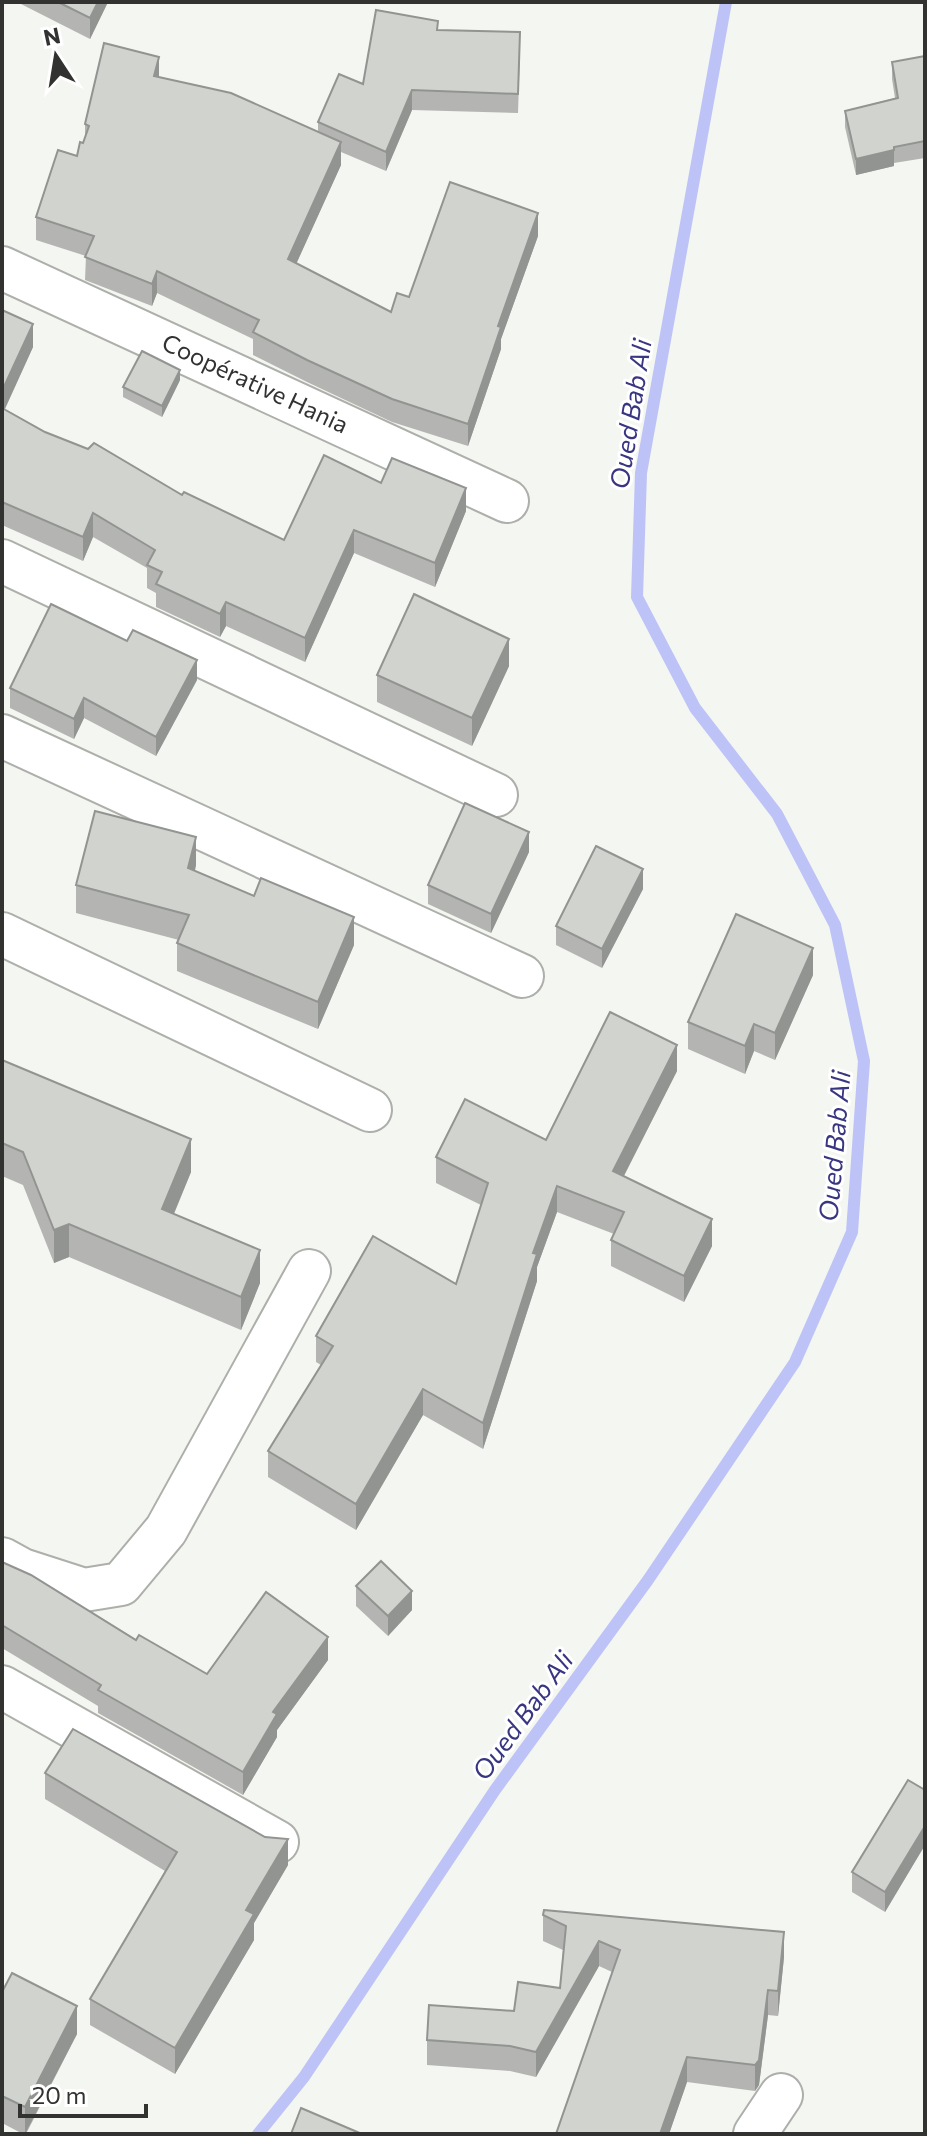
<svg xmlns="http://www.w3.org/2000/svg" width="927" height="2136" font-family="Commissioner,sans-serif">
<style>
.lines{fill:none;stroke-linecap:round;stroke-linejoin:round}
.stream{stroke:#bdc3f7;stroke-width:12}
.minor-casing{stroke:#adafaa;stroke-width:46}
.minor{stroke:#fff;stroke-width:42}
.wall{fill:#b4b5b2}
.shaded-wall{fill:#929491}
.building{fill:#d1d3cf;stroke:#929491;stroke-width:2}
.labels{text-anchor:middle;stroke-width:6;stroke-linejoin:round;paint-order:stroke}
.street-label{font-size:24px;fill:#323331;stroke:#fff}
.water-label{font-size:26px;font-style:italic;fill:#393681;stroke:#fff}
</style>
<rect width="100%" height="100%" fill="#f4f6f1"/>
<g class="lines">
<path class="stream" d="M258,2134L304,2077L495,1790L648,1580L795,1362L852,1232L864,1061L835,925L777,814L695,708L637,597L641,473L726,2"/>
<defs>
<g id="minor">
<path d="M2,268L507,501"/>
<path d="M2,561L496,795"/>
<path d="M2,736L522,976"/>
<path d="M2,934L370,1110"/>
<path d="M2,1559L22,1570L84,1590L121,1584L166,1530L309,1271"/>
<path d="M2,1687L277,1842"/>
<path d="M755,2134L781,2095"/>
</g>
</defs>
<use href="#minor" class="minor-casing"/>
<use href="#minor" class="minor"/>
</g>
<g class="wall">
<path d="M17,2H108L90,39Z"/>
<path d="M438,30L520,52L518,113L412,110L386,171L341,152V165L296,264L391,312L409,297L538,236L501,339V349L468,446L392,422L307,382L253,355V339L157,293L152,306L85,280L86,256L36,240V217L77,156L85,139V124L159,77L318,132V122L363,84Z"/>
<path d="M925,56V158L894,163V166L856,175L845,127V111L895,98L892,79V62Z"/>
<path d="M2,310L33,347L5,409L45,432L284,540L381,483L466,511L435,587L354,553L305,662L226,626L220,637L156,607V593L147,588V568L93,537L83,561L2,525Z"/>
<path d="M180,380L162,417L123,397V387Z"/>
<path d="M509,666L472,746L377,702V675Z"/>
<path d="M197,680L156,756L84,718L74,739L10,708V688Z"/>
<path d="M529,852L491,933L428,904V885Z"/>
<path d="M196,865L195,871L354,945L318,1029L177,971V943L179,940L76,913V885Z"/>
<path d="M643,889L602,968L556,945V926Z"/>
<path d="M813,975L775,1060L754,1051L745,1074L688,1049V1022Z"/>
<path d="M2,1060L191,1172L174,1214L260,1283L241,1330L69,1257L54,1263L23,1185L2,1176Z"/>
<path d="M677,1071L624,1176L712,1246L684,1302L611,1266V1240L614,1234L557,1212L537,1267V1281L483,1449L423,1415L356,1530L268,1477V1451L321,1365L316,1362V1336L456,1284L481,1205L436,1183V1157L546,1140Z"/>
<path d="M2,1562L136,1640L207,1674L328,1660L277,1730V1737L243,1795L98,1713V1706L2,1648Z"/>
<path d="M356,1586L412,1610L388,1636L356,1606Z"/>
<path d="M45,1773L288,1865L254,1923V1940L175,2074L90,2025V1999L165,1871L45,1799Z"/>
<path d="M925,1790V1845L885,1912L852,1892V1872Z"/>
<path d="M543,1915L784,1957L778,2016L768,2015L759,2085L755,2091L687,2082L669,2134H556L612,1972L599,1966L536,2077L510,2071L427,2065V2040L514,2011L560,1988L563,1950L543,1941Z"/>
<path d="M2,1992L77,2034L26,2134H23L2,2123Z"/>
</g>
<g class="shaded-wall">
<path d="M98,2H108L90,39V18Z"/>
<path d="M159,57V79L154,76Z"/>
<path d="M412,90V110L386,171V152Z"/>
<path d="M341,142V165L288,282V259Z"/>
<path d="M894,150V166L856,175V159Z"/>
<path d="M538,213V236L501,339V349L468,446V424L498,326Z"/>
<path d="M157,271V293L152,306V284Z"/>
<path d="M33,324V347L2,415V391Z"/>
<path d="M180,370V380L162,417V406Z"/>
<path d="M466,488V511L435,587V563Z"/>
<path d="M93,513V537L83,561V537Z"/>
<path d="M354,530V553L305,662V638Z"/>
<path d="M226,602V626L220,637V614Z"/>
<path d="M509,639V666L472,746V718Z"/>
<path d="M197,660V680L156,756V737Z"/>
<path d="M84,698V718L74,739V719Z"/>
<path d="M529,832V852L491,933V914Z"/>
<path d="M196,837V865L188,896V868Z"/>
<path d="M643,869V889L602,968V949Z"/>
<path d="M354,917V945L318,1029V1002Z"/>
<path d="M813,948V975L775,1060V1033Z"/>
<path d="M754,1024V1051L745,1074V1046Z"/>
<path d="M677,1045V1071L613,1197V1171Z"/>
<path d="M191,1139V1172L162,1242V1209Z"/>
<path d="M557,1186V1212L537,1267V1281L483,1449V1423L533,1253Z"/>
<path d="M712,1219V1246L684,1302V1276Z"/>
<path d="M69,1224V1257L54,1263V1230Z"/>
<path d="M260,1250V1283L241,1330V1297Z"/>
<path d="M423,1389V1415L356,1530V1504Z"/>
<path d="M412,1591V1610L388,1636V1616Z"/>
<path d="M328,1637V1660L277,1730V1737L243,1795V1772L273,1712Z"/>
<path d="M925,1826V1845L885,1912V1892Z"/>
<path d="M288,1839V1865L254,1923V1940L175,2074V2048L246,1910Z"/>
<path d="M784,1932V1957L778,2016V1991Z"/>
<path d="M599,1941V1966L536,2077V2052Z"/>
<path d="M768,1990V2015L759,2085L755,2091V2065Z"/>
<path d="M77,2006V2034L25,2134V2107Z"/>
<path d="M687,2057V2082L669,2134H660Z"/>
</g>
<g class="building">
<path d="M58,2H98L90,18Z"/>
<path d="M376,10L438,21L437,30L520,32L518,94L412,90L386,152L318,122L339,74L363,84Z"/>
<path d="M104,43L159,57L154,76L231,93L341,142L288,259L391,312L397,293L409,297L450,182L538,213L498,326L501,327L468,424L392,399L307,360L253,332L259,320L157,271L152,284L85,257L94,236L36,217L58,150L77,156L80,142L83,143L89,126L85,124Z"/>
<path d="M925,56V141L894,147V150L856,159L845,111L898,98L892,62Z"/>
<path d="M2,310L33,324L2,391Z"/>
<path d="M142,351L180,370L162,406L123,387Z"/>
<path d="M2,408L45,432L88,449L94,443L182,495L184,492L284,540L324,455L381,483L392,458L466,488L435,563L354,530L305,638L226,602L220,614L156,584L162,572L147,565L155,550L93,513L83,537L2,502Z"/>
<path d="M414,594L509,639L472,718L377,675Z"/>
<path d="M51,604L127,641L133,630L197,660L156,737L84,698L74,719L10,688Z"/>
<path d="M465,803L529,832L491,914L428,885Z"/>
<path d="M95,811L196,837L188,868L254,896L261,878L354,917L318,1002L177,943L189,915L76,885Z"/>
<path d="M596,846L643,869L602,949L556,926Z"/>
<path d="M736,914L813,948L775,1033L754,1024L745,1046L688,1022Z"/>
<path d="M610,1012L677,1045L613,1171L712,1219L684,1276L611,1240L624,1212L557,1186L533,1253L537,1254L483,1423L423,1389L356,1504L268,1451L333,1346L316,1336L373,1236L456,1284L488,1183L436,1157L465,1099L546,1140Z"/>
<path d="M2,1060L191,1139L162,1209L260,1250L241,1297L69,1224L54,1230L23,1152L2,1143Z"/>
<path d="M381,1561L412,1591L388,1616L356,1586Z"/>
<path d="M2,1562L31,1575L136,1640L139,1635L207,1674L266,1592L328,1637L273,1712L277,1714L243,1772L98,1690L101,1685L2,1625Z"/>
<path d="M73,1729L265,1837L288,1839L246,1910L254,1914L175,2048L90,1999L177,1852L45,1773Z"/>
<path d="M908,1780L925,1790V1826L885,1892L852,1872Z"/>
<path d="M544,1910L784,1932L778,1991L768,1990L759,2060L755,2065L687,2057L660,2134H556L620,1950L599,1941L536,2052L510,2046L427,2040L429,2005L514,2011L518,1982L560,1988L566,1926L543,1915Z"/>
<path d="M12,1973L77,2006L25,2107L2,2096V1992Z"/>
<path d="M301,2108L362,2134H291Z"/>
</g>
<g class="labels">
<g class="street-label">
<text transform="translate(255 384) rotate(25)" y="8">Coopérative Hania</text>
</g>
<g class="water-label">
<text transform="translate(631 414) rotate(-81)" y="9">Oued Bab Ali</text>
<text transform="translate(835 1146) rotate(-85)" y="9">Oued Bab Ali</text>
<text transform="translate(523 1716) rotate(-54)" y="9">Oued Bab Ali</text>
</g>
</g>
<rect width="927" height="2136" fill="none" stroke="#323331" stroke-width="8"/>
<g transform="translate(56 56) rotate(348)" stroke="#ffffff" stroke-width="6" paint-order="stroke">
<path d="M0-6L14 30L0 20L-14 30Z" fill="#323331"/>
<text y="-12" font-size="22" font-weight="bold" text-anchor="middle" fill="#323331">N</text>
</g>
<path d="M20 2104v12h126v-12" fill="none" stroke="#323331" stroke-width="4"/>
<text x="32" y="2104" font-size="24" fill="#323331" stroke="#ffffff" stroke-width="6" paint-order="stroke">20 m</text>
</svg>
